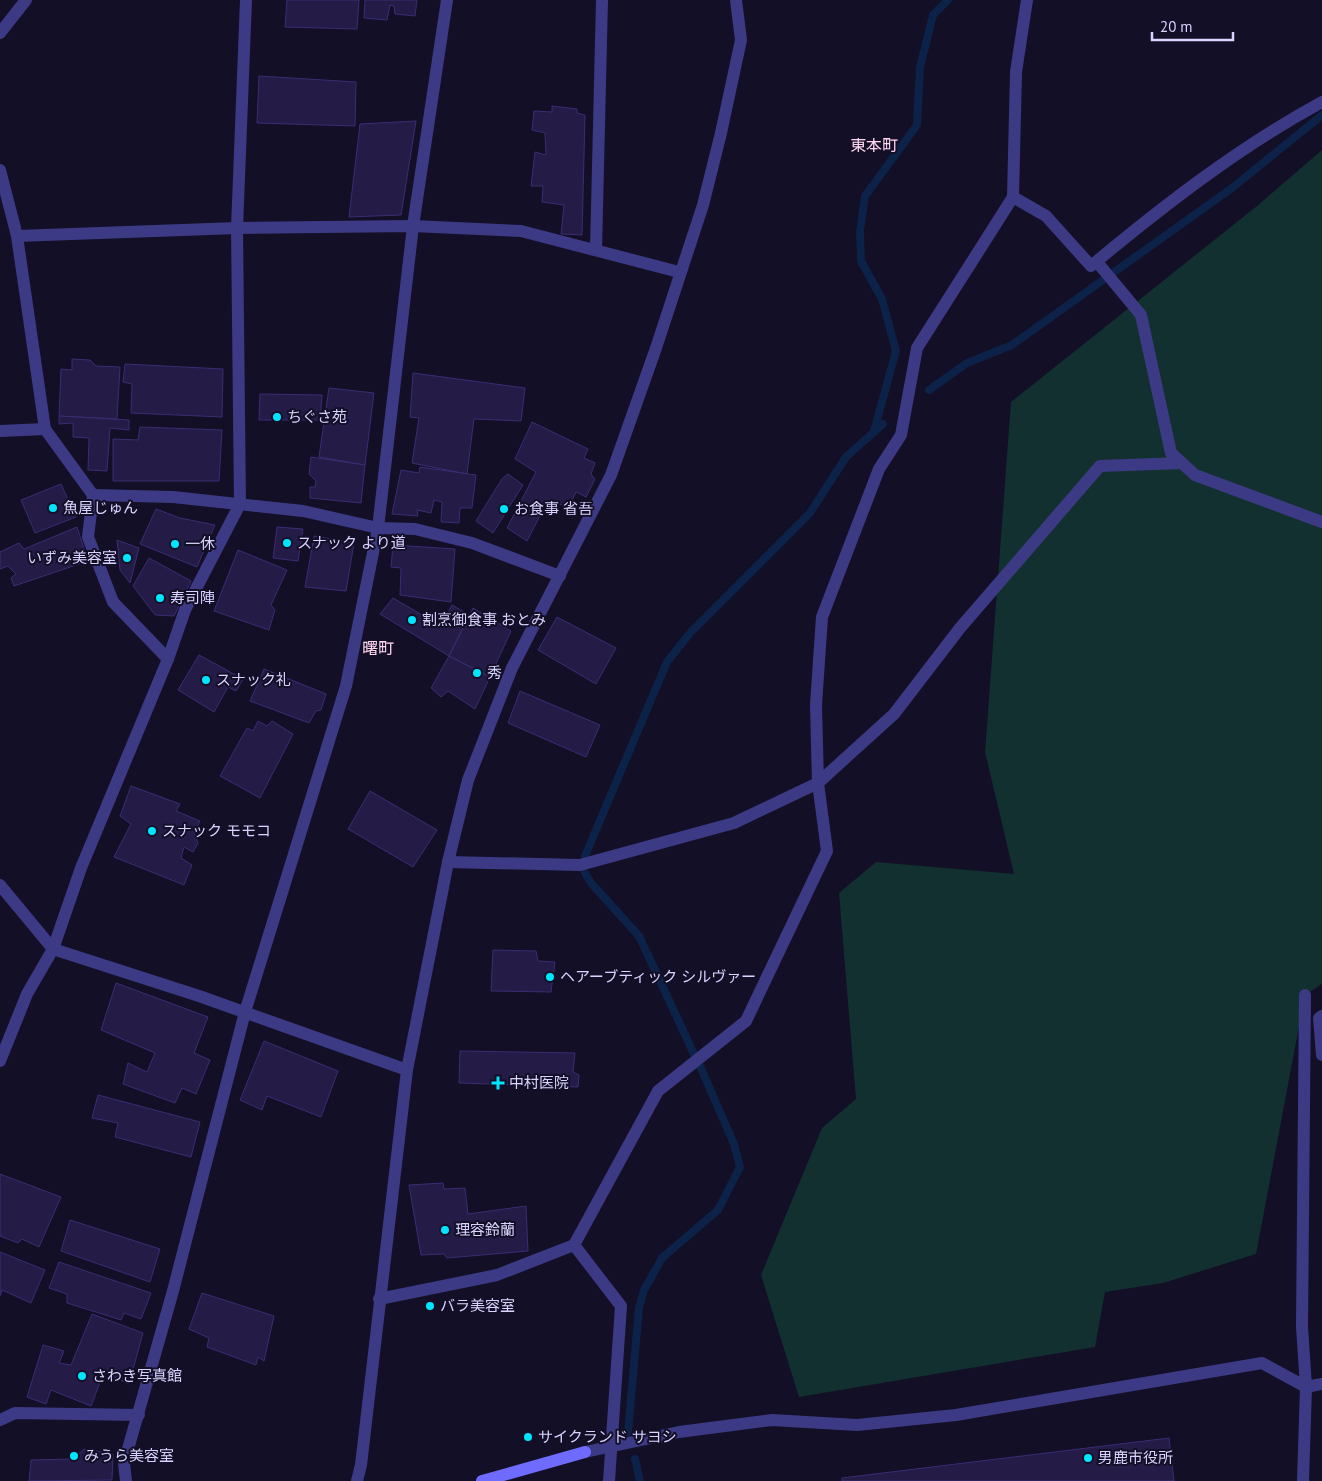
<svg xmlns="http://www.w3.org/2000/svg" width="1322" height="1481" font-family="'PT Sans','Noto Sans JP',sans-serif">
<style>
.green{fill:#12302f}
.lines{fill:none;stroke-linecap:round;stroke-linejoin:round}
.stream{stroke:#0c2248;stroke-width:8}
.building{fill:#241b47;stroke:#3b2d73}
.street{stroke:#3d3a85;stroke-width:12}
.secondary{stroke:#6f6bff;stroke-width:12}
.poi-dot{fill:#00e5ff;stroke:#130f26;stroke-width:2}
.labels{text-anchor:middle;stroke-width:4;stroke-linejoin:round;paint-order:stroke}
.poi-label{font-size:15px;fill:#d9d4ff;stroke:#130f26;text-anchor:start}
.neighbourhood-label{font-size:16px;fill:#ffd6f0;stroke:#130f26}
</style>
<rect width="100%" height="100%" fill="#130f26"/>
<path class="green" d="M1322,150V984L1305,995L1256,1254L1163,1283L1105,1292L1095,1347L799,1397L761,1275L822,1128L856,1099L839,893L876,862L1014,874L985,752L1011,402L1257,206Z"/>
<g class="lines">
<g class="stream">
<path d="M929,390L967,363L1012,345L1232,188L1322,115"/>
<path d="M874,431L896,351L882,299L861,261L860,231L865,196L917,125L920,67L933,15L948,0"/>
<path d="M585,856L667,662L690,633L810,513L846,457L883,424"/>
<path d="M585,873L591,883L639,936L694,1054"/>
<path d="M628,1432L639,1308L644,1290L662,1258L718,1210L740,1167L734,1144L700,1066"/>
<path d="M635,1459L640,1481"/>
</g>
</g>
<g class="building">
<path d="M287,0H359L357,29L285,27Z"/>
<path d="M365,0H417L415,16L395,14L394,6L390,5L387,20L364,18Z"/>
<path d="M259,76L356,82L355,126L257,123Z"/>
<path d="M552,106L577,109V113L585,115L582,235L561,234L564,205L542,202L543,186H531L535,152L546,155L545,133L532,130L534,111L552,112Z"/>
<path d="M416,121L401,215L349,217L360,124Z"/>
<path d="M72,359L90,360L96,366L120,367L117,419L59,416L61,369L72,370Z"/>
<path d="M125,364L223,369L222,417L131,413L132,384L123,382Z"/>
<path d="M413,373L525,388L521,421L474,419L467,474L412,463L419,418L410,417Z"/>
<path d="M329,388L374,393L365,465L319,457Z"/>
<path d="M260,394L322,395L320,420H259Z"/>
<path d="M59,416L129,420V430L110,428L107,471L88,470L89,438L73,437V423L59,424Z"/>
<path d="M532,422L588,449L584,458L595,463L591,474L595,479L586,497L576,492L569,507L548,500L527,541L507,528L536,472L515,459Z"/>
<path d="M140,427L222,430L219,481H113V439L138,440Z"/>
<path d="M311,457L365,465L361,503L310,498V487H315L316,481L309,474Z"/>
<path d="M420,467L476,475L472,508H460L459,523L441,522L442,502L434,500L431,513L417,510L418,516L392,514L401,470L419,473Z"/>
<path d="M508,474L523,485L493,533L476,521L502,479Z"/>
<path d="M61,484L76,517L35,533L21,500Z"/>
<path d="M156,509L180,518L215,525L197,567L140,544Z"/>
<path d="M77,527L88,561L14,586L11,578L16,574L8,566L0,569V552L19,543L24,549Z"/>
<path d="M277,527L303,529L298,561L273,558Z"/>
<path d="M314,536L354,543L346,591L305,587Z"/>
<path d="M117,540L139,548L130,583L120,570Z"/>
<path d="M393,545L455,549L451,602L400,595L401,568L391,567Z"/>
<path d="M238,550L287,570L271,605L275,610L269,630L214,611Z"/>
<path d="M149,558L191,581L174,616L155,615L133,586Z"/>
<path d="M393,598L441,626L452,605L469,615L449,656L380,614Z"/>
<path d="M473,608L511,631L490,677L449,656Z"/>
<path d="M557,617L616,648L596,684L538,650Z"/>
<path d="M199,655L243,679L236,691L228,687L214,712L178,690Z"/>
<path d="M449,656L490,677L475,709L448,691L441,697L431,688Z"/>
<path d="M264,669L326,694L321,710L316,711L309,723L250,701Z"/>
<path d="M520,691L600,725L586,757L508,723Z"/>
<path d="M258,721L267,726L272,721L293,734L260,798L220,776L247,728L253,731Z"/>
<path d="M131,786L180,804L176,811L200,821L194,833L198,843L193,852L184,847L181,858L192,865L184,885L114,857L131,824L120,816Z"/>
<path d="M370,791L437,830L413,867L348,829Z"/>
<path d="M493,950L536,951L538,961L555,962L551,992L491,991Z"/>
<path d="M116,983L208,1017L194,1053L210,1060L196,1094L182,1088L175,1103L123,1084L128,1063L147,1072L155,1053L101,1030Z"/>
<path d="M264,1041L338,1071L321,1117L267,1096L262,1110L240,1100Z"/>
<path d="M460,1051L575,1053L573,1072L579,1075L578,1087L459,1083Z"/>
<path d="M98,1095L200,1122L191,1157L115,1137L118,1123L92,1118Z"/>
<path d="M0,1174L61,1197L39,1247L22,1239L18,1243L0,1236Z"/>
<path d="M443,1183L444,1189L465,1188L468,1214L526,1206L528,1251L447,1258L444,1254L421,1255L409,1185Z"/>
<path d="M70,1220L160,1249L150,1282L61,1251Z"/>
<path d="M0,1252L45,1270L31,1303L2,1290L0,1296Z"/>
<path d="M59,1262L151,1293L141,1319L124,1313L121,1320L67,1303V1294L49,1288Z"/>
<path d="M202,1293L274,1316L264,1361L258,1357L256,1365L207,1347L209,1338L189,1329Z"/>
<path d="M92,1314L143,1333L129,1384L104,1372L91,1406L51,1390L46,1404L27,1397L43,1345L64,1351L59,1363L71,1365Z"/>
<path d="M1169,1438L1174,1481H842V1478Z"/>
<path d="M84,1449L113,1454L112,1480L29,1481L31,1460L73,1459Z"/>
</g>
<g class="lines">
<g class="street">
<path d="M0,33L26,0"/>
<path d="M0,170L17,236L45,429"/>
<path d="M1013,197L1046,216L1091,266C1163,206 1239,147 1322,102"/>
<path d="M17,236L237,228L413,226L521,231L679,272"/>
<path d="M596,250L602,0"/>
<path d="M1097,262L1141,315L1171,453L1195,475L1322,522"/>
<path d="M0,431L45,429L93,495L88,537L113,602L168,659"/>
<path d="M93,495L173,497L303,511L378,528L415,529L472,543L560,576"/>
<path d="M448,862L580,865L734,823L818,783L894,714L960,628L1100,466L1182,463"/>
<path d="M0,885L53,949L199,996L407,1070"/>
<path d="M1305,995L1302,1327L1306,1387L1322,1384"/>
<path d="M1322,1016L1319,1018L1322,1055"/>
<path d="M0,1061L27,994L53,949L81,868L168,659L185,610L240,504L237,228L246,0"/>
<path d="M574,1245L621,1306L609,1481"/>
<path d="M379,1299L497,1275L574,1245L658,1091L746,1021L827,851L818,783L816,705L822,617L879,469L901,435L917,348L1013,197L1016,72L1027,0"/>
<path d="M0,1420L15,1413L139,1415"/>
<path d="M585,1452L679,1432L772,1420L857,1425L956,1415L1262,1363L1306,1387L1303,1481"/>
<path d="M126,1481L124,1463L173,1291L245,1012L346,686L378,528L413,226L447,0"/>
<path d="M357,1481L361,1465L407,1070L448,862L468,780L512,668L611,475L656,348L703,205L721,133L741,40L736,0"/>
</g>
<path class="secondary" d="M482,1481L585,1452"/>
</g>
<g class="poi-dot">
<circle cx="277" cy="417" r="5"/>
<circle cx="53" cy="508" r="5"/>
<circle cx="504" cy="509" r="5"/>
<circle cx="287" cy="543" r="5"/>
<circle cx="175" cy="544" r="5"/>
<circle cx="127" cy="558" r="5"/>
<circle cx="160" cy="598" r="5"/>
<circle cx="412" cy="620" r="5"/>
<circle cx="477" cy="673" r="5"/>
<circle cx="206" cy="680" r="5"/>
<circle cx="152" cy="831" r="5"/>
<circle cx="550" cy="977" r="5"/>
<path d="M495.5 1075.5h5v5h5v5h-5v5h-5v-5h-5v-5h5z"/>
<circle cx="445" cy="1230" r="5"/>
<circle cx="430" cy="1306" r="5"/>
<circle cx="82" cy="1376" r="5"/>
<circle cx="528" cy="1437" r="5"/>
<circle cx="74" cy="1456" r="5"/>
<circle cx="1088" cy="1458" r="5"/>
</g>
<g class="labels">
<g class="poi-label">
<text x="287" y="422">ちぐさ苑</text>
<text x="63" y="513">魚屋じゅん</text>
<text x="514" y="514">お食事 省吾</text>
<text x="297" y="548">スナック より道</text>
<text x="185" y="549">一休</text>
<text x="117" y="563" text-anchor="end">いずみ美容室</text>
<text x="170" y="603">寿司陣</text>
<text x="422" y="625">割烹御食事 おとみ</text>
<text x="487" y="678">秀</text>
<text x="216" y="685">スナック礼</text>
<text x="162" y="836">スナック モモコ</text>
<text x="560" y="982">ヘアーブティック シルヴァー</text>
<text x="509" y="1088">中村医院</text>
<text x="455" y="1235">理容鈴蘭</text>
<text x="440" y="1311">バラ美容室</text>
<text x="92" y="1381">さわき写真館</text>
<text x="538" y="1442">サイクランド サヨシ</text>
<text x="84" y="1461">みうら美容室</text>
<text x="1098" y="1463">男鹿市役所</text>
</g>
<g class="neighbourhood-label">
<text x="874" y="151">東本町</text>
<text x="378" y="654">曙町</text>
</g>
</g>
<path d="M1152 32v8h81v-8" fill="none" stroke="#d9d4ff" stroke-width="2.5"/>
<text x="1160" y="32" font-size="15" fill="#d9d4ff" stroke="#130f26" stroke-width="4" paint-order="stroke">20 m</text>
</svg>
